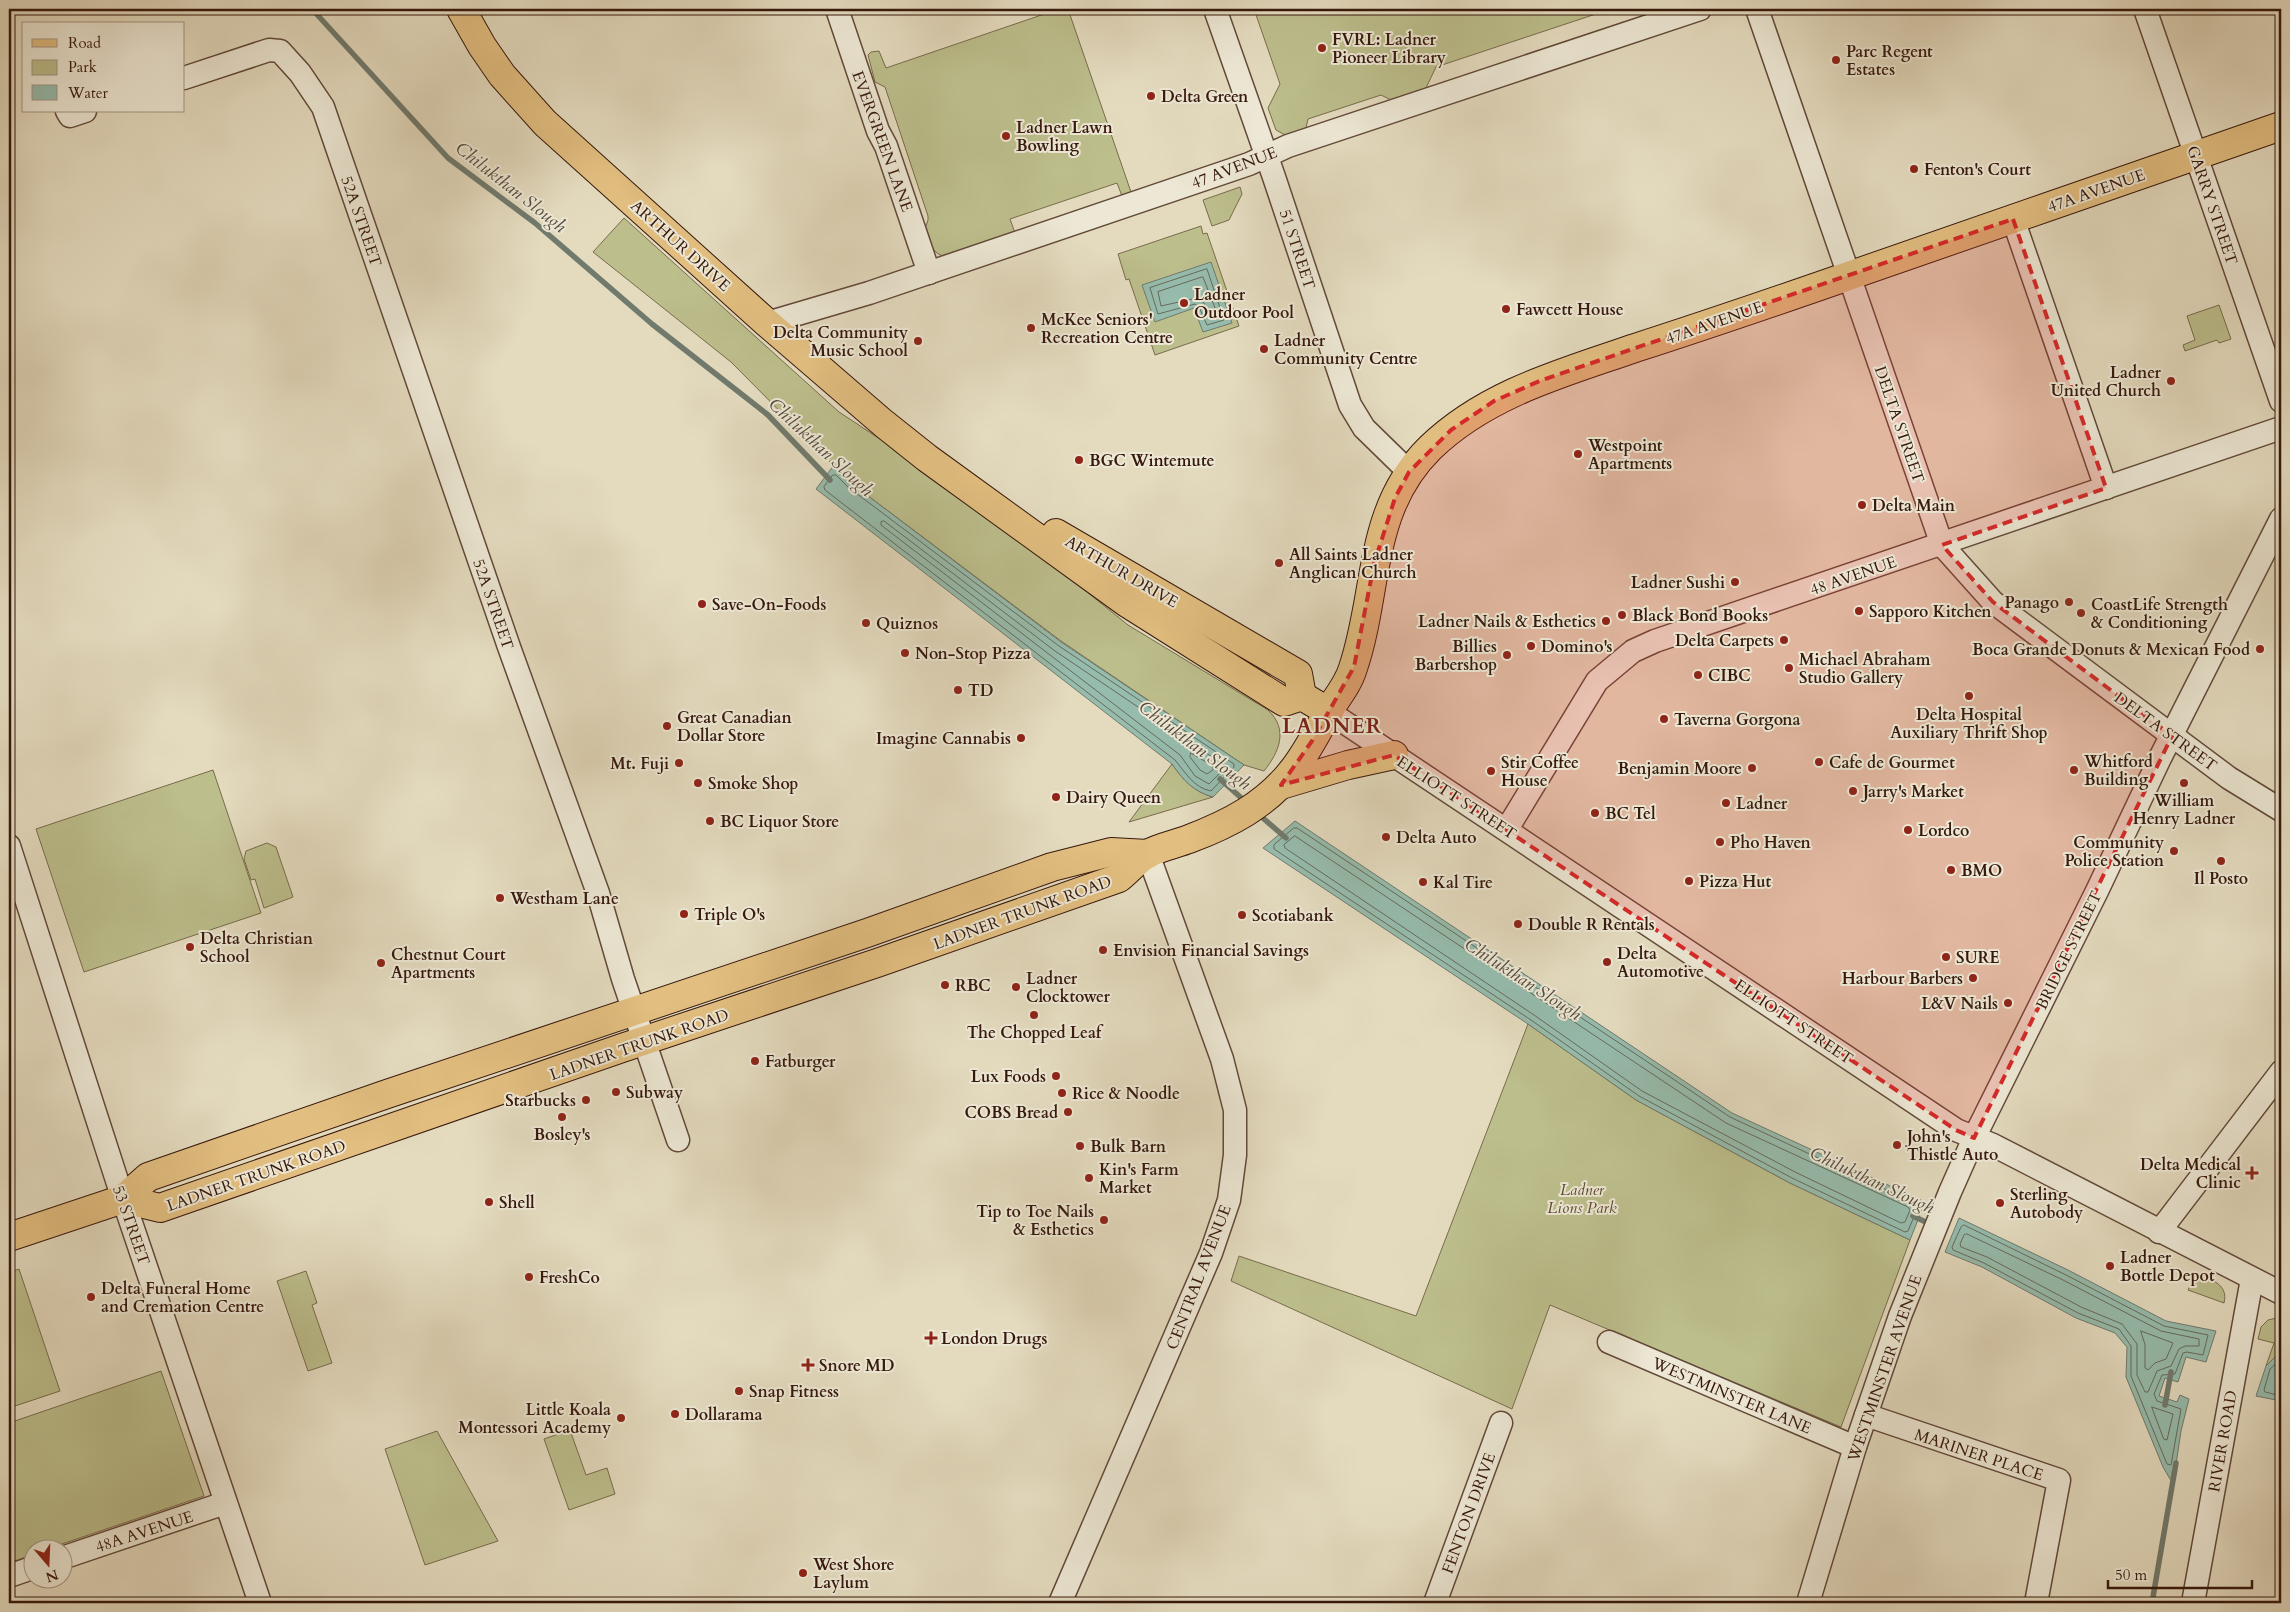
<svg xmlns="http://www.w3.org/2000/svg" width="2290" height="1612" font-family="Cardo,serif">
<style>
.green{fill:#bcbe8c;stroke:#796b4c}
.water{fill:#96bcad;stroke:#707a6d}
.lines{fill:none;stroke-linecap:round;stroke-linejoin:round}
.shore{stroke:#666a5c;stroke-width:1}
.stream{stroke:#707a6d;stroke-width:5.5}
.minor-casing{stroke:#624939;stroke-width:25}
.major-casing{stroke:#36180c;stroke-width:30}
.minor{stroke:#ede8d5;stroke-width:22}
.major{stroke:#e2be80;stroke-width:28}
.marked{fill:#d62828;fill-opacity:0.2;stroke:#d62828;stroke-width:4;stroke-dasharray:10 6;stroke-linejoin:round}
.poi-dot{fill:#8f2418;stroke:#ede8d5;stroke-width:2}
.labels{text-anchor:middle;stroke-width:4;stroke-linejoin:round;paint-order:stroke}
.poi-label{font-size:16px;font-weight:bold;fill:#36180c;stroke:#ede8d5;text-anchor:start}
.street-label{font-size:16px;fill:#36180c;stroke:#ede8d5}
.park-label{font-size:16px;font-style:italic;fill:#5e4a32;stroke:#ede8d5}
.water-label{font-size:18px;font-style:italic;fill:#53493c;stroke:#ede8d5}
.district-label{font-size:21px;font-weight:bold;letter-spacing:1px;fill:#7a1f14;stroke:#ede8d5}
</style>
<rect width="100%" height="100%" fill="#e4dbbf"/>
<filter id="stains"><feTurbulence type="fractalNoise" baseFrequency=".004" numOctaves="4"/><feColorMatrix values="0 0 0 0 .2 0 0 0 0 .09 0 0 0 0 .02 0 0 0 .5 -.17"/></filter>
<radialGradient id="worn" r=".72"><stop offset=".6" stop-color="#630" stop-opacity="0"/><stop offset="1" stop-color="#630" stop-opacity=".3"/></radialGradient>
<g class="green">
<path d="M1059,9H1068L1132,195L1122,196L1117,183L1010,219L1015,233L943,256C931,253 929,239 925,229L928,220V216L885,87L875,82L868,55L871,52L879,51L886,68Z"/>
<path d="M1254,9H1611L1436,67L1425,90L1393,101L1381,95L1308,119L1306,128L1285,135L1276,130L1268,108L1280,84Z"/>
<path d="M1240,187L1242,194L1229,220L1212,226L1203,200Z"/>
<path d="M624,218L839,412L880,439L1050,562L1128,625L1268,710C1289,730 1279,752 1264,771L1244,765L1061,641L851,483L731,362L593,252Z"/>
<path d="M1201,226L1203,234L1207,233L1239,326L1155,355L1129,279L1126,280L1118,254Z"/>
<path d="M2219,305L2231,339L2219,343L2217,340L2185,351L2183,345L2195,340L2187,316Z"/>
<path d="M1172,764C1183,780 1194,792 1213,797L1129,822Z"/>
<path d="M213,770L261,913L84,972L36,829Z"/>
<path d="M267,843L276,847L293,897L264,908L255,879L251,880L244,859L246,851Z"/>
<path d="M1528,1024L1636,1100L1790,1183L1910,1240L1841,1427L1550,1305L1512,1409L1231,1281L1239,1256L1416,1316Z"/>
<path d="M19,1269L60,1391L9,1408V1273Z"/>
<path d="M306,1271L317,1303L312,1305L332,1363L308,1371L277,1281Z"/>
<path d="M2196,1273C2210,1279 2229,1284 2224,1303L2188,1290Z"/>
<path d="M2281,1317V1353L2266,1366L2274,1343L2258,1339L2261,1327L2268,1320Z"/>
<path d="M161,1371L204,1496L47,1549L32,1550V1555L9,1563V1423Z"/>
<path d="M570,1430L586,1475L607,1468L615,1494L569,1510L544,1439Z"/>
<path d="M437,1431L498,1541L425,1565L385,1449Z"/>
</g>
<g class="water">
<path d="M1211,262L1232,323L1203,332L1194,308L1155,322L1142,285Z"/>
<path d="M834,465L851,483L1061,642L1244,765L1213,797C1194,792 1183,780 1172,764L816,489Z"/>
<path d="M1295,821L1732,1113L1925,1202L1910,1240L1790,1183L1636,1100L1528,1024L1263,848Z"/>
<path d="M1959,1218L2068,1270L2166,1321L2216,1331L2206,1362L2186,1357L2178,1382L2165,1378L2159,1396L2177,1402L2180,1395L2189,1399L2181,1431L2173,1484L2163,1467L2126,1377L2127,1347L2115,1333L2076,1318L1982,1267L1945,1252Z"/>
<path d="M2280,1352L2281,1401L2256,1396L2266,1366Z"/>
</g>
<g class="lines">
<g class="shore">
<path d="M1207,269L1224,320L1207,325L1199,307L1195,304L1158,314L1150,288Z"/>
<path d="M1203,277L1217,313L1216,316L1210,317L1204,303L1197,298L1161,306L1158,292Z"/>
<path d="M833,475H836L848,487L1059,646L1234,764V767L1211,791C1194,788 1185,772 1175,760L825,490L824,487Z"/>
<path d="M884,521L1055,651L1224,765L1225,768L1209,784L1195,776L1180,755L881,525V522Z"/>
<path d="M1191,753L1213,766V770L1207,774L1200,770L1190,757Z"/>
<path d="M1294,828H1297L1730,1117L1917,1204L1918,1207L1908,1231L1905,1232L1792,1178L1639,1096L1531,1020L1274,849V845Z"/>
<path d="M1295,836L1726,1123L1908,1207L1910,1210L1905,1222L1901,1223L1795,1172L1642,1091L1534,1015L1285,848L1284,845Z"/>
<path d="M1964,1225L2066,1275L2164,1326L2208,1335L2203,1355L2187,1352L2183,1353L2175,1374L2162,1375L2154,1394L2157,1401L2181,1409L2171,1465L2167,1464L2131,1376V1346L2119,1329L2078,1313L1984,1263L1953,1250L1952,1247L1961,1227Z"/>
<path d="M1967,1234L2063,1280L2161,1331L2199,1339V1346H2185L2179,1349L2171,1366L2157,1371L2148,1392H2145L2137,1375V1344L2122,1324L2081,1307L1987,1257L1961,1247L1960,1244L1964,1235Z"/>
<path d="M2141,1331L2173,1343L2166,1359L2155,1363L2148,1370L2145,1368V1345Z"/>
<path d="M2281,1359L2270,1369L2264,1390L2265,1392L2281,1396"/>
<path d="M2152,1407L2173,1414L2167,1440L2164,1439Z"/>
</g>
<g class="stream">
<path d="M312,9L448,158L535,223L652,324L768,415L830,480"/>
<path d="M1220,779L1247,803"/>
<path d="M1257,813L1286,838"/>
<path d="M1913,1216L1932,1225"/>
<path d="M2165,1405L2171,1372"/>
<path d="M2152,1603L2176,1463"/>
</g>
<defs>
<g id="minor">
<path d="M837,9L878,131L886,146L929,273"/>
<path d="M1215,9L1274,177L1350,405L1364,428L1409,472"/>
<path d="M1757,9L1942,545L1993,602L2229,778L2281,810"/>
<path d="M2145,9L2281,401"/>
<path d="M184,78L269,50L280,51L300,73L323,107L509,647L598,893L623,979L678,1140"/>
<path d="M67,111L70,116L85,111"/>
<path d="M2013,219L2106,488"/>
<path d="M767,323L869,293L1249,164L1288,146L1700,9"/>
<path d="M1329,712L1956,1130L1993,1145L2281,1293"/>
<path d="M1507,829L1597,681L1633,651L1655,641L2281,428"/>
<path d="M9,846L123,1199L260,1603"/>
<path d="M2159,1232L2281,1072"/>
<path d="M1609,1342L1855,1447"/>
<path d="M1866,1415L2059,1480L2036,1603"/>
<path d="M62,1558L225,1503"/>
<path d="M9,1576L32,1568"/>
<path d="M1060,1603L1211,1253L1229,1200L1235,1155V1110L1222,1059L1148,854"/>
<path d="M1435,1603L1501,1423"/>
<path d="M1808,1603L1855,1447L1900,1316L1950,1192L1974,1138L2097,891L2160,758L2281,519"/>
<path d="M2193,1603L2252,1279"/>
</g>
<g id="major">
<path d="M461,9L482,46L502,75L545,123L767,323L883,423L927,458L1127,603L1284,702L1302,696L1329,712"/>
<path d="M1056,533L1298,674L1302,696"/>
<path d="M1281,785L1348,765L1394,755"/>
<path d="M123,1199L160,1208L622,1048L877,963L1119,878C1128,871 1137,860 1147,854C1160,847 1176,844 1189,839C1229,824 1266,805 1293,770C1308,751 1319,728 1331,707C1339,695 1349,682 1353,668C1379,591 1367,510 1430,448C1487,393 1563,373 1635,348C1694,329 1753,309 1811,289C1968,236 2124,179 2281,126"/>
<path d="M9,1237L123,1199L148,1177L387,1094L867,933L1052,867L1111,852L1148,854"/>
</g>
</defs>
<use href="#minor" class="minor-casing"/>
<use href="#major" class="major-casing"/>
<use href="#minor" class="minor"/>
<use href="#major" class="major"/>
</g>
<path class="marked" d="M2013,219L2106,488L1942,545L1993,602L2172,736L1974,1138L1956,1130L1394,755L1281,785L1312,741L1354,667L1374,564L1395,498L1409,472L1451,430L1494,401L1542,380Z"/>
<g class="poi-dot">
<circle cx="1322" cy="48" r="5"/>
<circle cx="1836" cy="60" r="5"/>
<circle cx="1151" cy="96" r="5"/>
<circle cx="1006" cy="136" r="5"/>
<circle cx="1914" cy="169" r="5"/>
<circle cx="1184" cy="303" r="5"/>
<circle cx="1506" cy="309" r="5"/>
<circle cx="1031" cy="328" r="5"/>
<circle cx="918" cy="341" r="5"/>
<circle cx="1264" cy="349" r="5"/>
<circle cx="2171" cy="381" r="5"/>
<circle cx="1578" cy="454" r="5"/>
<circle cx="1079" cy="460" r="5"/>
<circle cx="1862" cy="505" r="5"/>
<circle cx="1279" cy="563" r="5"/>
<circle cx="1735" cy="582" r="5"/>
<circle cx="2069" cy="602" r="5"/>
<circle cx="702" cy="604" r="5"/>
<circle cx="1859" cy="611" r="5"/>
<circle cx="2081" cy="613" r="5"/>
<circle cx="1622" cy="615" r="5"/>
<circle cx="1606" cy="621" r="5"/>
<circle cx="866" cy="623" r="5"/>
<circle cx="1784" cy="640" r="5"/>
<circle cx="1531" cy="646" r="5"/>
<circle cx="2260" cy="649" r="5"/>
<circle cx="905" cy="653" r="5"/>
<circle cx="1507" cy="655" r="5"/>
<circle cx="1789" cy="668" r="5"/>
<circle cx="1698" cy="675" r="5"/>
<circle cx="958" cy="690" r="5"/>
<circle cx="1969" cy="696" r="5"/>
<circle cx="1664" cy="719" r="5"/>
<circle cx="667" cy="726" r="5"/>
<circle cx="1021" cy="738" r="5"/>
<circle cx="1819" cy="762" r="5"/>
<circle cx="679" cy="763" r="5"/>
<circle cx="1752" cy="768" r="5"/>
<circle cx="2074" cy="770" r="5"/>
<circle cx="1491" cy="771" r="5"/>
<circle cx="698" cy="783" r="5"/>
<circle cx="2184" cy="783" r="5"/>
<circle cx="1853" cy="791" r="5"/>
<circle cx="1056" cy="797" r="5"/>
<circle cx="1726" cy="803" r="5"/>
<circle cx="1595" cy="813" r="5"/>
<circle cx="710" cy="821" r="5"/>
<circle cx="1908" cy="830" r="5"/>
<circle cx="1386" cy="837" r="5"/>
<circle cx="1720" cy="842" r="5"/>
<circle cx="2174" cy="851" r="5"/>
<circle cx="2221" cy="861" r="5"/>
<circle cx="1951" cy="870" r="5"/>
<circle cx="1689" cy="881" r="5"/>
<circle cx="1423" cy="882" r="5"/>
<circle cx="500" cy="898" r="5"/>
<circle cx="684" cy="914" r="5"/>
<circle cx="1242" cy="915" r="5"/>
<circle cx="1518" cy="924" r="5"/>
<circle cx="190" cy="947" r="5"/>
<circle cx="1103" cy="950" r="5"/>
<circle cx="1946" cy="957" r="5"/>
<circle cx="1607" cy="962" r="5"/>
<circle cx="381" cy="963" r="5"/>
<circle cx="1973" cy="978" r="5"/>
<circle cx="945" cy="985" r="5"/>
<circle cx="1016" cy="987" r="5"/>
<circle cx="2008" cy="1003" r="5"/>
<circle cx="1034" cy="1015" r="5"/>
<circle cx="755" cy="1061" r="5"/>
<circle cx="1056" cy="1076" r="5"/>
<circle cx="616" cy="1092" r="5"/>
<circle cx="1062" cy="1093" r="5"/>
<circle cx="586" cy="1100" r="5"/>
<circle cx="1068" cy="1112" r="5"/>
<circle cx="562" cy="1117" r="5"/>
<circle cx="1897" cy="1145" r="5"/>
<circle cx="1080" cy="1146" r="5"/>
<path d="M2249.5 1165.5h5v5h5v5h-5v5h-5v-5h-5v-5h5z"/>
<circle cx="1089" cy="1178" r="5"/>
<circle cx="489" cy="1202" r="5"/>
<circle cx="2000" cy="1203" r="5"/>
<circle cx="1104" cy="1220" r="5"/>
<circle cx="2110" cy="1266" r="5"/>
<circle cx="529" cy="1277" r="5"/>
<circle cx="91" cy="1297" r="5"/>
<path d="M928.5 1330.5h5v5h5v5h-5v5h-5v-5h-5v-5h5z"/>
<path d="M805.5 1357.5h5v5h5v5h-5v5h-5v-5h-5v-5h5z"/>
<circle cx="739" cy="1391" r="5"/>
<circle cx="675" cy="1414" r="5"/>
<circle cx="621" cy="1418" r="5"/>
<circle cx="803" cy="1573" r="5"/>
</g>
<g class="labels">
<g class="poi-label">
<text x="1332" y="45">FVRL: Ladner<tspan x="1332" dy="18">Pioneer Library</tspan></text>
<text x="1846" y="57">Parc Regent<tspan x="1846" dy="18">Estates</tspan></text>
<text x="1161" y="102">Delta Green</text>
<text x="1016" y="133">Ladner Lawn<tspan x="1016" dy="18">Bowling</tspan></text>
<text x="1924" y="175">Fenton's Court</text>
<text x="1194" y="300">Ladner<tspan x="1194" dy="18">Outdoor Pool</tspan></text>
<text x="1516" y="315">Fawcett House</text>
<text x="1041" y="325">McKee Seniors'<tspan x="1041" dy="18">Recreation Centre</tspan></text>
<text x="908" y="338" text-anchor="end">Delta Community<tspan x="908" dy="18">Music School</tspan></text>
<text x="1274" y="346">Ladner<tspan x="1274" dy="18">Community Centre</tspan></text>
<text x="2161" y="378" text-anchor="end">Ladner<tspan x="2161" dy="18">United Church</tspan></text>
<text x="1588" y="451">Westpoint<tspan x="1588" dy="18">Apartments</tspan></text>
<text x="1089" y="466">BGC Wintemute</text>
<text x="1872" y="511">Delta Main</text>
<text x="1289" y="560">All Saints Ladner<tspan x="1289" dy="18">Anglican Church</tspan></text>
<text x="1725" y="588" text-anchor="end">Ladner Sushi</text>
<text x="2059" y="608" text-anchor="end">Panago</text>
<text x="712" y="610">Save-On-Foods</text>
<text x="2091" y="610">CoastLife Strength<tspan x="2091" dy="18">&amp; Conditioning</tspan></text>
<text x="1869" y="617">Sapporo Kitchen</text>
<text x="1632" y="621">Black Bond Books</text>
<text x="1596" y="627" text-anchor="end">Ladner Nails &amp; Esthetics</text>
<text x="876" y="629">Quiznos</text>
<text x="1774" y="646" text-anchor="end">Delta Carpets</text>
<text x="1497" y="652" text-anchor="end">Billies<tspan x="1497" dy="18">Barbershop</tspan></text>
<text x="1541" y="652">Domino's</text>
<text x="2250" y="655" text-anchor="end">Boca Grande Donuts &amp; Mexican Food</text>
<text x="915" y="659">Non-Stop Pizza</text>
<text x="1799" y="665">Michael Abraham<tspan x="1799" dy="18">Studio Gallery</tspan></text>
<text x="1708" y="681">CIBC</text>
<text x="968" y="696">TD</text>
<text x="1969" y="720" text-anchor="middle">Delta Hospital<tspan x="1969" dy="18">Auxiliary Thrift Shop</tspan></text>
<text x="677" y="723">Great Canadian<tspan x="677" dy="18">Dollar Store</tspan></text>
<text x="1674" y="725">Taverna Gorgona</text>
<text x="1011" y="744" text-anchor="end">Imagine Cannabis</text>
<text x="2084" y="767">Whitford<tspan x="2084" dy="18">Building</tspan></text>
<text x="1501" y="768">Stir Coffee<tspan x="1501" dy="18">House</tspan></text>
<text x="1829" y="768">Cafe de Gourmet</text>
<text x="669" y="769" text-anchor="end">Mt. Fuji</text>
<text x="1742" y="774" text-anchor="end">Benjamin Moore</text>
<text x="708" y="789">Smoke Shop</text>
<text x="1863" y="797">Jarry's Market</text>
<text x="1066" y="803">Dairy Queen</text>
<text x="2184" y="806" text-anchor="middle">William<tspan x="2184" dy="18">Henry Ladner</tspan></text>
<text x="1736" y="809">Ladner</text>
<text x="1605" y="819">BC Tel</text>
<text x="720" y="827">BC Liquor Store</text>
<text x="1918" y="836">Lordco</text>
<text x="1396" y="843">Delta Auto</text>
<text x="1730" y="848">Pho Haven</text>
<text x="2164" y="848" text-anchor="end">Community<tspan x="2164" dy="18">Police Station</tspan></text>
<text x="1961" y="876">BMO</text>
<text x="2221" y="884" text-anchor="middle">Il Posto</text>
<text x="1699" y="887">Pizza Hut</text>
<text x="1433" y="888">Kal Tire</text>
<text x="510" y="904">Westham Lane</text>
<text x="694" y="920">Triple O's</text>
<text x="1252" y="921">Scotiabank</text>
<text x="1528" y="930">Double R Rentals</text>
<text x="200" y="944">Delta Christian<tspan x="200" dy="18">School</tspan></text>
<text x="1113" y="956">Envision Financial Savings</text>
<text x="1617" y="959">Delta<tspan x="1617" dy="18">Automotive</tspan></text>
<text x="391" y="960">Chestnut Court<tspan x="391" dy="18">Apartments</tspan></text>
<text x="1956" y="963">SURE</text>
<text x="1026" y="984">Ladner<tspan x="1026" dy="18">Clocktower</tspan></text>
<text x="1963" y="984" text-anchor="end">Harbour Barbers</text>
<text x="955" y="991">RBC</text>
<text x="1998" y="1009" text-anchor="end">L&amp;V Nails</text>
<text x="1034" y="1038" text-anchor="middle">The Chopped Leaf</text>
<text x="765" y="1067">Fatburger</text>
<text x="1046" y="1082" text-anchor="end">Lux Foods</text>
<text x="626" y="1098">Subway</text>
<text x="1072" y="1099">Rice &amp; Noodle</text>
<text x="576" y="1106" text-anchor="end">Starbucks</text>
<text x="1058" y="1118" text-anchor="end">COBS Bread</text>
<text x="562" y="1140" text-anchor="middle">Bosley's</text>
<text x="1907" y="1142">John's<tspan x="1907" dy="18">Thistle Auto</tspan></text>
<text x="1090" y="1152">Bulk Barn</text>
<text x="2241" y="1170" text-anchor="end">Delta Medical<tspan x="2241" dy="18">Clinic</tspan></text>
<text x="1099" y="1175">Kin's Farm<tspan x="1099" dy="18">Market</tspan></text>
<text x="2010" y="1200">Sterling<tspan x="2010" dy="18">Autobody</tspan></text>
<text x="499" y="1208">Shell</text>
<text x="1094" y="1217" text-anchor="end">Tip to Toe Nails<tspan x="1094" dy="18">&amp; Esthetics</tspan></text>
<text x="2120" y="1263">Ladner<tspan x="2120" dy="18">Bottle Depot</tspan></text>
<text x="539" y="1283">FreshCo</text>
<text x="101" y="1294">Delta Funeral Home<tspan x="101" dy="18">and Cremation Centre</tspan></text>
<text x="941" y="1344">London Drugs</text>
<text x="819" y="1371">Snore MD</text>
<text x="749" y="1397">Snap Fitness</text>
<text x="611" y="1415" text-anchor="end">Little Koala<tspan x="611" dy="18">Montessori Academy</tspan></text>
<text x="685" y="1420">Dollarama</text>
<text x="813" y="1570">West Shore<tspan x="813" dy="18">Laylum</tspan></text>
</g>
<g class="street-label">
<text transform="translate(883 141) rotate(70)" y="6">EVERGREEN LANE</text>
<text transform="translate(1234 167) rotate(-21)" y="6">47 AVENUE</text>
<text transform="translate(2096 190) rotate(-19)" y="6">47A AVENUE</text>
<text transform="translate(2213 205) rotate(71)" y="6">GARRY STREET</text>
<text transform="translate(362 221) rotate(71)" y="6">52A STREET</text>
<text transform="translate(681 245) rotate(42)" y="6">ARTHUR DRIVE</text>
<text transform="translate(1298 249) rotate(72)" y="6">51 STREET</text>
<text transform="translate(1714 322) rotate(-19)" y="6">47A AVENUE</text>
<text transform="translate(1900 424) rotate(71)" y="6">DELTA STREET</text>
<text transform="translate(1122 571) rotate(30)" y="6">ARTHUR DRIVE</text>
<text transform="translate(1853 575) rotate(-19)" y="6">48 AVENUE</text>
<text transform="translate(494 604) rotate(71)" y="6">52A STREET</text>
<text transform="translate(2166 731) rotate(36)" y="6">DELTA STREET</text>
<text transform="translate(1457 797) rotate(33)" y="6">ELLIOTT STREET</text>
<text transform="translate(1022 912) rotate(-20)" y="6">LADNER TRUNK ROAD</text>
<text transform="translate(2068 950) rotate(-64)" y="6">BRIDGE STREET</text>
<text transform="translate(1794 1021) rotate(34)" y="6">ELLIOTT STREET</text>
<text transform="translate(639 1044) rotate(-19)" y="6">LADNER TRUNK ROAD</text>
<text transform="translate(256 1175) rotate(-19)" y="6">LADNER TRUNK ROAD</text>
<text transform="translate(132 1225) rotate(71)" y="6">53 STREET</text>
<text transform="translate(1198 1277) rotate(-69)" y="6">CENTRAL AVENUE</text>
<text transform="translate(1884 1368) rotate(-71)" y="6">WESTMINSTER AVENUE</text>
<text transform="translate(1732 1395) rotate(23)" y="6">WESTMINSTER LANE</text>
<text transform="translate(2222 1441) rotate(-80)" y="6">RIVER ROAD</text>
<text transform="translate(1979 1454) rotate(18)" y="6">MARINER PLACE</text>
<text transform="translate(1468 1513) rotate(-70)" y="6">FENTON DRIVE</text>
<text transform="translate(144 1531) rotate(-18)" y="6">48A AVENUE</text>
</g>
<g class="park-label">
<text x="1582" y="1195">Ladner<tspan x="1582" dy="18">Lions Park</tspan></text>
</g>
<g class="water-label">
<text transform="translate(511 187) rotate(38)" y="6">Chilukthan Slough</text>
<text transform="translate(821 447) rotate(43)" y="6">Chilukthan Slough</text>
<text transform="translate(1195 745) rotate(37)" y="6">Chilukthan Slough</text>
<text transform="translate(1523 979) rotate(33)" y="6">Chilukthan Slough</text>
<text transform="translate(1872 1180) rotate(25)" y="6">Chilukthan Slough</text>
</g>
<g class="district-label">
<text x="1332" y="733">LADNER</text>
</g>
</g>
<rect width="2290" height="1612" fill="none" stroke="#e4dbbf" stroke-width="30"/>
<rect x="10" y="10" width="2270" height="1592" fill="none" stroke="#36180c" stroke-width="2.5"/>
<rect x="15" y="15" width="2260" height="1582" fill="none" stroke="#36180c"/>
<rect x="22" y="22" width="162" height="90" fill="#ede8d5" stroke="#a49585"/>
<rect x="32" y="39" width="25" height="8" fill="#e2be80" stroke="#a49585"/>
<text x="68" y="48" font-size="15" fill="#36180c">Road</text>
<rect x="32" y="60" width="25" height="15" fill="#bcbe8c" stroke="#a49585"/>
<text x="68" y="72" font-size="15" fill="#36180c">Park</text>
<rect x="32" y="85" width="25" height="15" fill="#96bcad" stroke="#a49585"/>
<text x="68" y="98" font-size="15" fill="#36180c">Water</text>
<g transform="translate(48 1564) rotate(161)"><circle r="24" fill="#ede8d5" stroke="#a49585"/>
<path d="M0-4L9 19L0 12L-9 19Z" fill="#8f2418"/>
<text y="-8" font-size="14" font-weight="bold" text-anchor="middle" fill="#36180c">N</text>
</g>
<path d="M2108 1580v8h144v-8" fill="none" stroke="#36180c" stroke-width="2.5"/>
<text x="2115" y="1580" font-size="15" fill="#36180c" stroke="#ede8d5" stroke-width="4" paint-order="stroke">50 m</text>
<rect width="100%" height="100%" filter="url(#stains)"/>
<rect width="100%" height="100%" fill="url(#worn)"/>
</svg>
